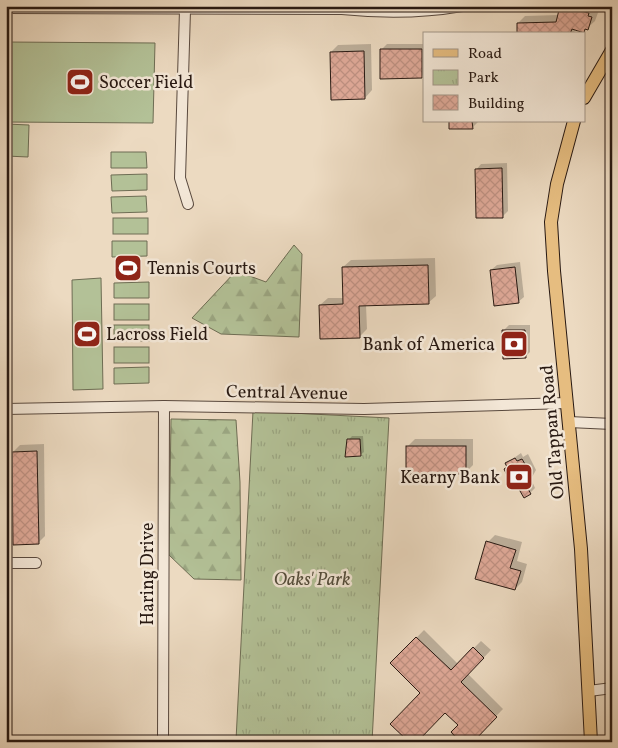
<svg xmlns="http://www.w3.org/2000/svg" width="618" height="748" font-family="Vollkorn,serif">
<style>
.forest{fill:url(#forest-firs);stroke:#6e6d54}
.park{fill:url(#park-tufts);stroke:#6e6d54}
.pitch{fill:#b3c197;stroke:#6e6d54}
.shadow{fill:#0003}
.building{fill:url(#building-cross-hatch);stroke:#281912}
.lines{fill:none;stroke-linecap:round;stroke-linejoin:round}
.minor-casing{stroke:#59493e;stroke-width:12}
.major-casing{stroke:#281912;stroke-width:14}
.minor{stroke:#f3e7d7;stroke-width:10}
.major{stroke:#e6bd80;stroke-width:12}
.labels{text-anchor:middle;stroke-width:5;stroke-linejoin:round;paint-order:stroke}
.poi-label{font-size:18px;fill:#281912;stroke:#f3e7d7;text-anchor:start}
.street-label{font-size:18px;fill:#281912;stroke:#f3e7d7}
.park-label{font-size:18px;font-style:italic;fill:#524b3a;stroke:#f3e7d7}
</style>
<defs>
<pattern id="forest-firs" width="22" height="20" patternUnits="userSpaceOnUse" patternTransform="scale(1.25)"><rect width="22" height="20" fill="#b3c197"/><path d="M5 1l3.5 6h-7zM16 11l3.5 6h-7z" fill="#9aa581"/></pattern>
<pattern id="park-tufts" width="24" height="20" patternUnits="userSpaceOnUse" patternTransform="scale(1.25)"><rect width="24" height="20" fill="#b3c197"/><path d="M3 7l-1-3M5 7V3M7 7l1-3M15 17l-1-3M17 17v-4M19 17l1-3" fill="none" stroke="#9aa581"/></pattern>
<pattern id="building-cross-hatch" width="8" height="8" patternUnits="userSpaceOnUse" patternTransform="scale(1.25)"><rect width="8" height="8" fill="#dea897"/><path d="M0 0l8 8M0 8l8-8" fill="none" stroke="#be9081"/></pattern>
</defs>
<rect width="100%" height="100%" fill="#ecdac1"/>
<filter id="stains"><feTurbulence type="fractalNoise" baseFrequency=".004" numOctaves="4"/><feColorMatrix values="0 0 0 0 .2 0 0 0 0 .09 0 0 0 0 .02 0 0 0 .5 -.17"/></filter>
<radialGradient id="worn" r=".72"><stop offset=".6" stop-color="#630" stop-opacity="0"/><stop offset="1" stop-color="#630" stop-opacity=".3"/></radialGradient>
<g class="forest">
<path d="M294,245L302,254L299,337L221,334L192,318L236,271L266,282Z"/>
<path d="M171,419L236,420L240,482L241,580L194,579L169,555Z"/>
</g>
<path class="park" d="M253,411L389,418L372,742L236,740Z"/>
<g class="pitch">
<path d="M6,42L155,43L153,123L6,122Z"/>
<path d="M6,124L29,125L28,157L6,156Z"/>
<path d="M111,152H146L147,168H111Z"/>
<path d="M147,174V190L112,191L111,175Z"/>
<path d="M146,196L147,212L112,213L111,197Z"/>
<rect x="113" y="218" width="35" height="16"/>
<path d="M112,241H147V256L112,257Z"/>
<path d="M101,278L103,389L73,390L72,280Z"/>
<path d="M149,282V298H114V283Z"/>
<rect x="114" y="304" width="35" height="16"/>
<rect x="114" y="325" width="35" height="16"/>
<rect x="114" y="347" width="35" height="16"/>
<path d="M149,367V383L114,384V368Z"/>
</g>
<g class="shadow">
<path d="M561,6H596L595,9L599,10L595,21L584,31L576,29L573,34H518V23L525,16L559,15Z"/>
<path d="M371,44L372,90L365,98L331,52L338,45Z"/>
<path d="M387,44H424V74L421,77L381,50Z"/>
<path d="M450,121H479L472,128Z"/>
<path d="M507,163L508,211L503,216L476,170L481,164Z"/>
<path d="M435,258L436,296L428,303L366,305L367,329L360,336L320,305L328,298H344L343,267L351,260Z"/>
<path d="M520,262L524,297L518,302L491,270L497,265Z"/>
<path d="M509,325H530V352L525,357L503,331Z"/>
<path d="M352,436H363L364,452L360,455H346V443Z"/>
<path d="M415,439H473V465L465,473L408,446Z"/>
<path d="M44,444L45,536L38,543L13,452L20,445Z"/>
<path d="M521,453L523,457L528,454L536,470L531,479L535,488L530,493L507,463Z"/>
<path d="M495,535L522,542L517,561L527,564L522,582L515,589L488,542Z"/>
<path d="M424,630L458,664L481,641L491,650L468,674L503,709L471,742L460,725L392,663Z"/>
</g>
<g class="building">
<path d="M560,6L589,13L588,16L592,17L588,30L585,29L584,33L572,29L570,34H517V23L556,22Z"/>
<path d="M380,49H422V78L380,79Z"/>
<path d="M364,51L365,99L331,100L330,52Z"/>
<path d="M449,121H472L473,129H449Z"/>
<path d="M502,168L503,218H476L475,169Z"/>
<path d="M428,265L429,304L359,306L360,338L320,339L319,305L343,304L342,267Z"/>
<path d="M515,267L519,303L494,306L490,270Z"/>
<path d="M502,330H525L526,358L503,359Z"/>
<path d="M347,439H360L361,456L345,457Z"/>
<rect x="406" y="446" width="60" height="28"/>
<path d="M37,451L39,544L13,545L12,452Z"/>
<path d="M515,458L517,461L522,459L532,476L528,478L530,482L525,484L531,494L524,498L516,484L512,486L504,469L507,467L505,463Z"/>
<path d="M486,541L516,550L510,568L521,571L515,590L475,579Z"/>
<path d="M416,637L451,670L473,647L484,658L461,682L497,717L473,742H460L451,732L458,725L445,713L417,742H409L390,724L420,693L390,663Z"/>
</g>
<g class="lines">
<defs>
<g id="minor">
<path d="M6,8L342,9C382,13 422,13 462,6"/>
<path d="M185,10L180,178L188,204"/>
<path d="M6,409L164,406L364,409L567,403"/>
<path d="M569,422L612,424"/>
<path d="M6,563H36"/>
<path d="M589,691L612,688"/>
<path d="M163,742L164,406"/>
</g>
<g id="major">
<path d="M584,98L612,50"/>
<path d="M574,121L557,184L551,222L554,271L581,549L591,742"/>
</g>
</defs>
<use href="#minor" class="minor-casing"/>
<use href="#major" class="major-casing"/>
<use href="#minor" class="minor"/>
<use href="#major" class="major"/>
</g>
<defs>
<symbol id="stadium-square" viewBox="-11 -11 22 22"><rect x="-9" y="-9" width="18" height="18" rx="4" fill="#8f2418" stroke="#f3e7d7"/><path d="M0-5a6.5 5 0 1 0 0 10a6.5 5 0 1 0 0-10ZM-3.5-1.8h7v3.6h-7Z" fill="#fff"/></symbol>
<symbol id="bank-square" viewBox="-11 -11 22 22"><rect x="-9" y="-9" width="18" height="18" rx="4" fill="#8f2418" stroke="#f3e7d7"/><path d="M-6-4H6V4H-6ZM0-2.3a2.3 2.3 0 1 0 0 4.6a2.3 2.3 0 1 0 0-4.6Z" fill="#fff"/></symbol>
</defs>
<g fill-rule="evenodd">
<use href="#stadium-square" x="64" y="66" width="32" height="32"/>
<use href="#stadium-square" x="112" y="252" width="32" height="32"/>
<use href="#stadium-square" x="71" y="318" width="32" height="32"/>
<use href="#bank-square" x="498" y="328" width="32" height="32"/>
<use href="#bank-square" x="503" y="461" width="32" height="32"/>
</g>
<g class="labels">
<g class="poi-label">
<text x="99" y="88">Soccer Field</text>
<text x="147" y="274">Tennis Courts</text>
<text x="106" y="340">Lacross Field</text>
<text x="495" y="350" text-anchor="end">Bank of America</text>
<text x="500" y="483" text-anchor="end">Kearny Bank</text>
</g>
<g class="street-label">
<text transform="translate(287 392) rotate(1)" y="6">Central Avenue</text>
<text transform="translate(552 432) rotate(-95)" y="6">Old Tappan Road</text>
<text transform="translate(147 574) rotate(-90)" y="6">Haring Drive</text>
</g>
<g class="park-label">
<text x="312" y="585">Oaks' Park</text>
</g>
</g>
<rect width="618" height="748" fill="none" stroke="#ecdac1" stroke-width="25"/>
<rect x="8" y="8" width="603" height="733" fill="none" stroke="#281912" stroke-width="2.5"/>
<rect x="12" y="12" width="593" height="723" fill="none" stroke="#281912"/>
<rect x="423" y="32" width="162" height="90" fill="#f3e7d7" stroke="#a29588"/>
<rect x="433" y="49" width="25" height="8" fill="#e6bd80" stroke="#a29588"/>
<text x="468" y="58" font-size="15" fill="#281912">Road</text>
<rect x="433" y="70" width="25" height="15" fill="url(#park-tufts)" stroke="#a29588"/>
<text x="468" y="82" font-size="15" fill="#281912">Park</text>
<rect x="433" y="95" width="25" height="15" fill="url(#building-cross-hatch)" stroke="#a29588"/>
<text x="468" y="108" font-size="15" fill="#281912">Building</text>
<rect width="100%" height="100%" filter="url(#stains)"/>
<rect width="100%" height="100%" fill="url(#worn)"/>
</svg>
